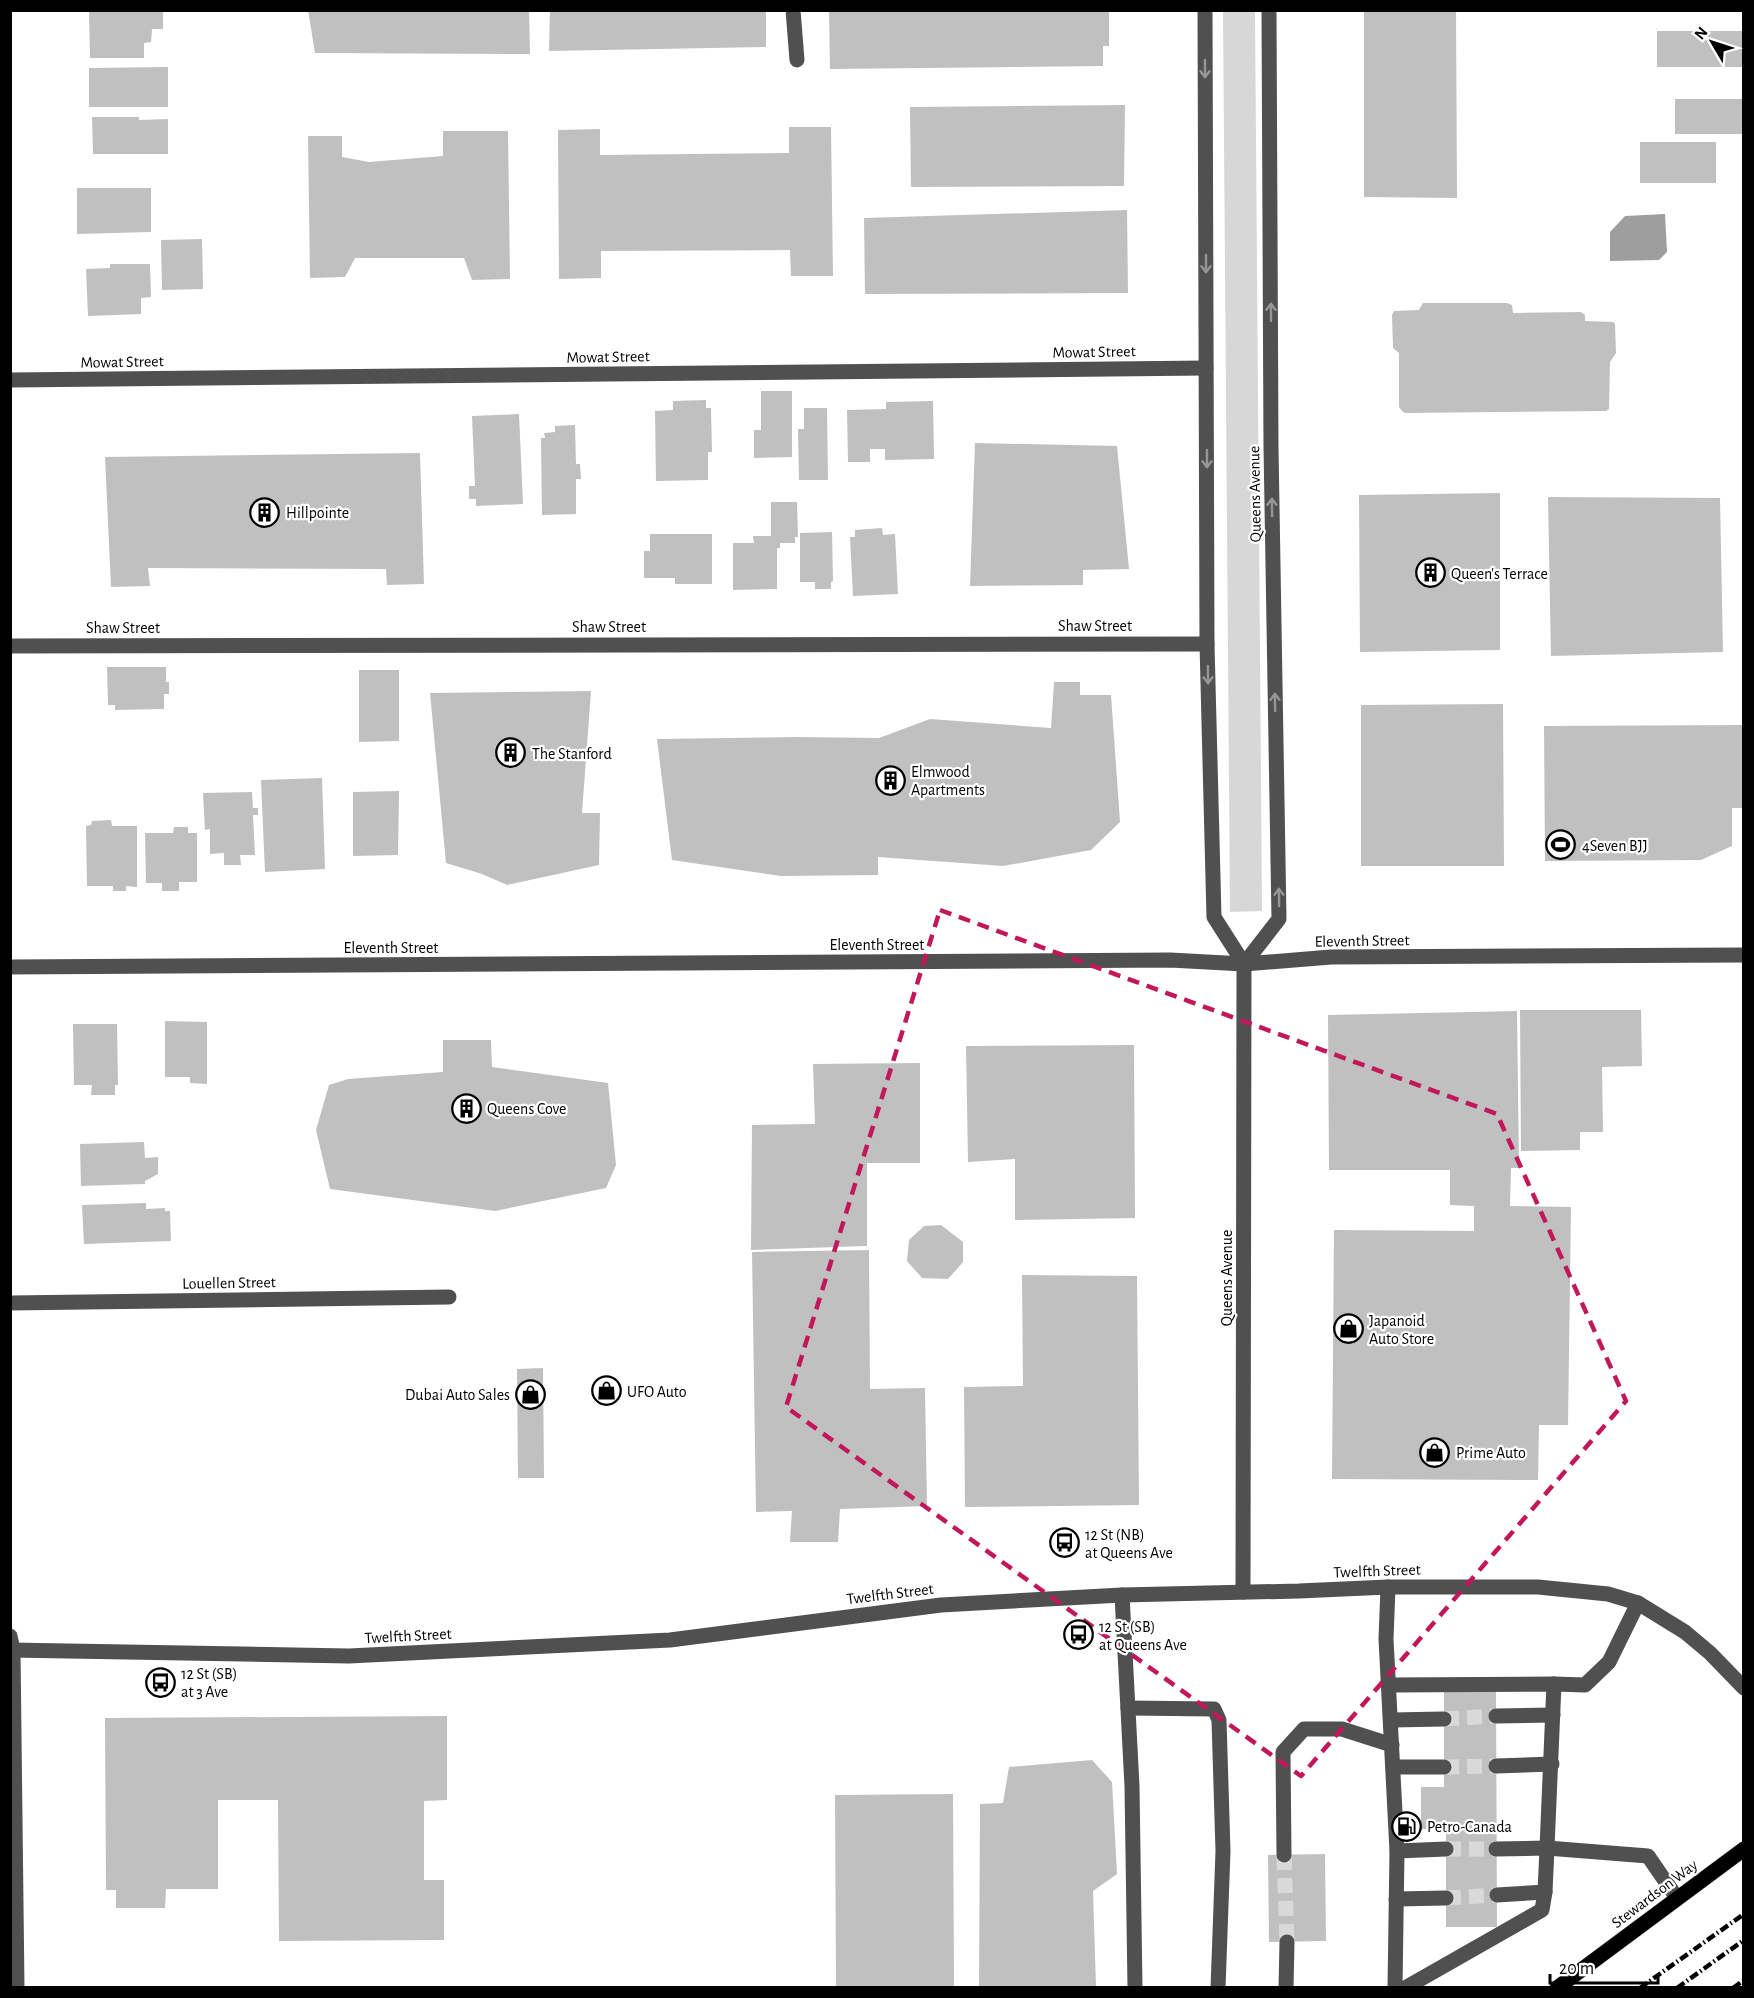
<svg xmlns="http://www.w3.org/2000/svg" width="1754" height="1998" font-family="'Alegreya Sans',sans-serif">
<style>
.green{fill:#d7d7d7}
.water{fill:#9e9e9e}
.building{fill:#c0c0c0}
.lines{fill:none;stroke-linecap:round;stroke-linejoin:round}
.minor-tunnel{stroke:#d9d9d9;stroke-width:15;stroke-dasharray:15 8;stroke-linecap:butt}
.major-casing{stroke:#dbdbdb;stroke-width:16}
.minor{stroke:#505050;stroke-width:15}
.major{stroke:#000;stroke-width:15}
.rail{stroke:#000;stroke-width:4.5;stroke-dasharray:9 3 1.5 3;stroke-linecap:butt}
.oneway{stroke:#969696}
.marked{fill:none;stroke:#c2185b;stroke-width:4.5;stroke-dasharray:12 8;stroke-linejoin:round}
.labels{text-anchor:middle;stroke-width:4.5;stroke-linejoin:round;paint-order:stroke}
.street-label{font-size:16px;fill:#000;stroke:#fff}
.poi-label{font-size:16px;fill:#000;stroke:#fff;text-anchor:start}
</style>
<rect width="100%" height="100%" fill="#fff"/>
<path class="green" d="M1223,11H1255L1262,911L1230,912Z"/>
<path class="water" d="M1665,214L1667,252L1659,260L1610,261V232L1625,216Z"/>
<g class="building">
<path d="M308,10H529L530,54L315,53Z"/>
<path d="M550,10H766V47L549,51Z"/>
<path d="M829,10H1109V46H1103V66L830,69Z"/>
<path d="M1364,10H1456L1457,198L1364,197Z"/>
<path d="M163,11V29H152L151,42L144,43V58H90L89,12Z"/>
<rect x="1657" y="31" width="87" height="36"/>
<path d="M168,67V107H89V68Z"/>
<rect x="1675" y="99" width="69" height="35"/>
<path d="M1125,105L1124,186L911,187L910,107Z"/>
<path d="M92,117H139V120L168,119V154H93Z"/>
<path d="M789,127H831L833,276H791L790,250L601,251V278L559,279L558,130L600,129V155L789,153Z"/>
<path d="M443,131H508L510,279L472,280L464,258H355L345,277L310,278L308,136H342V157L369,162L443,156Z"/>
<rect x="1640" y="142" width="76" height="41"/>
<path d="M77,188H151V232L77,234Z"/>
<path d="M1127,210L1128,293L865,294L864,218Z"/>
<path d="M202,239L203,289L162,290L161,240Z"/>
<path d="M110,264H150L151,297L141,298V314L88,316L86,269L110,268Z"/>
<path d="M1423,303H1507L1512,305L1513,313L1581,312L1585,315V321L1613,322L1615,324L1616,353L1610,362L1609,409L1606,411L1405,413L1402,411L1399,407V353L1393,348L1392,315L1394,311L1419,310Z"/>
<path d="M761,391H792V457L754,458V430H761Z"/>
<path d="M706,400V408H711L712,452H708V480L656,481L655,411L673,410V401Z"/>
<path d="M933,401L934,459L885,460V449H870V462H848L847,410L886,409V402Z"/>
<path d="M804,408H827L828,480H799L798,429H804Z"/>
<path d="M519,414L523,504L476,506V499H469V486H475L472,416Z"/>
<path d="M575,425L576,464H580L581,479H576V514L542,515L541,438H545L544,433L555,432V426Z"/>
<path d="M975,443L1117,446L1129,569L1083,570V585L970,586Z"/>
<path d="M420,453L424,584L387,585L386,569L148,568L150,586L111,587L105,457Z"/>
<path d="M1500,493V650L1360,652L1359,495Z"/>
<path d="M1548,497L1720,498L1723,652L1551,656Z"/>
<path d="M771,502H797L798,537H795V543H780V548H777V589L733,590V543H754L753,536H771Z"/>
<path d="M882,528L883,535L895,534L898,594L853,596L850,537H855V530Z"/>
<path d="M832,532L833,581L831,582V589H815V582H800V533Z"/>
<path d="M650,534H712V584H675V578H644V551H650Z"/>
<path d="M107,667H166V682H169V694H164V709L115,710V705H108Z"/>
<path d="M359,670H399V741L359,742Z"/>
<path d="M1054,682H1080V695H1111L1120,822L1091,850L1003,866L878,857V875L781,876L672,860L657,739L796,737L879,738L930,719L1051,728Z"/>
<path d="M591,691L582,813H600L599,865L507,885L482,874L446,863L430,693Z"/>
<path d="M1503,704L1504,866H1361V705Z"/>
<path d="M1744,725V808H1732V846L1701,860L1545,861L1544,726Z"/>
<path d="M322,778L325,869L265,872L261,780Z"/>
<path d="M399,791L398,855L353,856V792Z"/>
<path d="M252,792L253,808H258V815H253L255,855H240L241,865H224V853L210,854V829L205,830L203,793Z"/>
<path d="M111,820L112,826H137V887L126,886V891H113V886H87L86,826L91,825L92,821Z"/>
<path d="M174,827H188V833H197V882H179V891H162V883H146L145,833H173Z"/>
<path d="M1520,1010H1641L1642,1066L1602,1067L1603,1132H1580V1150L1521,1151Z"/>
<path d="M1517,1011L1519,1168H1511L1510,1206L1571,1207L1568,1425H1539L1538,1480L1332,1479L1334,1230L1474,1231V1206L1450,1205V1170H1477H1329L1328,1015Z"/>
<path d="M165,1021L207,1022V1084L190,1083V1077H165Z"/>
<path d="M73,1024H117L118,1085H115V1095H91L92,1085H74Z"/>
<path d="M443,1040H491L492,1067L608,1083L616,1165L606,1188L495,1211L330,1189L316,1130L329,1085L348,1079L443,1072Z"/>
<path d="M1134,1045L1135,1218L1015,1220V1159L968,1162L966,1046Z"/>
<path d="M920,1063V1163H867V1246L751,1250L752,1125L815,1124L813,1064Z"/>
<path d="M144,1142L145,1158L158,1157V1174L145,1181V1184L81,1186L80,1144Z"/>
<path d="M146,1203V1209L165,1208V1211H170L171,1241L84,1244L82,1205Z"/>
<path d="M941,1225L963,1242V1262L948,1279L922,1278L907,1261L909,1240L924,1226Z"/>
<path d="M869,1250L870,1389L925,1388L927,1506L840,1509L838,1542H790L792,1511L756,1512L752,1252Z"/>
<path d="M1022,1275L1137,1276L1139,1505L965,1507L964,1387L1023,1386Z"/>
<path d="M543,1368L544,1478H518L517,1369Z"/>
<path d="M1444,1691H1496L1497,1927H1446V1829H1421V1787H1444Z"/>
<path d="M447,1716V1800L424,1801V1880H444V1940L279,1941L278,1800H218V1889H166L165,1908H116V1890H106L105,1718Z"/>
<path d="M1092,1760L1112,1782L1117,1874L1093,1891L1096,1987H979L980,1804L1003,1803L1009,1767Z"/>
<path d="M953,1794L954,1988H836L835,1795Z"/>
<path d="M1325,1854L1326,1941L1269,1942L1268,1855Z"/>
</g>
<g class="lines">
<g class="minor-tunnel">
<path d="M1444,1719L1496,1716"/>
<path d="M1444,1767L1496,1766"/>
<path d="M1446,1849H1496"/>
<path d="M1284,1855L1287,1942"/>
<path d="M1446,1898L1497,1895"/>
</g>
<defs>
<path id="major" d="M1557,1988L1744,1849"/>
</defs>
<use href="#major" class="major-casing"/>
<g class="minor">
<path d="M793,10L797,60"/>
<path d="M1205,10L1207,644L1214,917L1244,964L1243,1592"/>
<path d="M10,380L1206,368"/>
<path d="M10,646L1207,644"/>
<path d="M1244,964L1279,919L1271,447L1269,10"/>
<path d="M10,967L1170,960L1244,964L1331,957L1744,955"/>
<path d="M10,1303L449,1297"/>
<path d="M1388,1587L1386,1639L1397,1851L1395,1988"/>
<path d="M1122,1595L1132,1786L1135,1988"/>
<path d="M10,1636L13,1650L17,1988"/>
<path d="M10,1650L349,1656L670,1640L941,1605L1122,1595L1299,1591L1388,1587H1538L1608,1594L1638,1603L1685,1632L1710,1653L1744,1688"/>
<path d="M1554,1684L1585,1685L1609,1662L1638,1603"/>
<path d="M1389,1685L1554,1684L1547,1848L1545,1892L1542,1910L1405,1988"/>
<path d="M1128,1708L1214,1709L1219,1720L1223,1851L1218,1988"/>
<path d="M1496,1716L1553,1715"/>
<path d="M1391,1720L1444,1719"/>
<path d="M1496,1766L1552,1764"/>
<path d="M1393,1767H1444"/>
<path d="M1496,1849L1547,1848L1648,1856L1677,1898"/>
<path d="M1397,1851L1446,1849"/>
<path d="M1284,1855L1283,1752L1304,1729H1342L1392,1745"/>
<path d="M1497,1895L1545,1892"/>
<path d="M1396,1899L1446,1898"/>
<path d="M1286,1988L1287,1942"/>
</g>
<use href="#major" class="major"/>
<g class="rail">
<path d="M1640,1988L1744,1914"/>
<path d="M1677,1988L1744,1940"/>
<path d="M1733,1988L1744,1980"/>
</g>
</g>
<defs><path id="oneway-shaft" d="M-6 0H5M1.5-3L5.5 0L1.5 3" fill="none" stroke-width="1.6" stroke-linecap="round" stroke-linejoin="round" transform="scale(1.5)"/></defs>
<g class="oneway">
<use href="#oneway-shaft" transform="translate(1205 69) rotate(90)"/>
<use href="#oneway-shaft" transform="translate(1206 264) rotate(90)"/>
<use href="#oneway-shaft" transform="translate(1271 312) rotate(-90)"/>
<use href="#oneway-shaft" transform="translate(1207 459) rotate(90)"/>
<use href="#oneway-shaft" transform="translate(1272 507) rotate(-91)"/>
<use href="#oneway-shaft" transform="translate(1208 675) rotate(89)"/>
<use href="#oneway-shaft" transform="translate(1275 702) rotate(-91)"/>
<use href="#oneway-shaft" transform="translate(1279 897) rotate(-91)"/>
</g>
<path class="marked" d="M940,910L1497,1114L1626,1401L1301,1776L786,1407Z"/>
<defs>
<symbol id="building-ring" viewBox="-11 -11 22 22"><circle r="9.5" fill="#fff" stroke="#000" stroke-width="1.5"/><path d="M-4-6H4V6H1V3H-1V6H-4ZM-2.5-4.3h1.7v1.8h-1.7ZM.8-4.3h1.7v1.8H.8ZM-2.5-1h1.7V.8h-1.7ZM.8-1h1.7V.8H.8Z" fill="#000"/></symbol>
<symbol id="stadium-ring" viewBox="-11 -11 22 22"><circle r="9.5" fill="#fff" stroke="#000" stroke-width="1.5"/><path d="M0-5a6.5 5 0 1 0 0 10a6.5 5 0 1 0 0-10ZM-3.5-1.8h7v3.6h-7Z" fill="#000"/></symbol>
<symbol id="shop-ring" viewBox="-11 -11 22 22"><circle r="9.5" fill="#fff" stroke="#000" stroke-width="1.5"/><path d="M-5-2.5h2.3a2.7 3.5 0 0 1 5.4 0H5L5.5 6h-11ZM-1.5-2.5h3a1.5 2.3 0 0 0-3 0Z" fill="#000"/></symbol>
<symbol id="bus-ring" viewBox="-11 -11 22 22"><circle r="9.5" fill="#fff" stroke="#000" stroke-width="1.5"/><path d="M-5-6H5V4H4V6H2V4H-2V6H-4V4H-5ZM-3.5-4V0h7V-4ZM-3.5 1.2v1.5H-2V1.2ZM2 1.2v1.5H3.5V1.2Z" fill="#000"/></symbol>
<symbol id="fuel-ring" viewBox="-11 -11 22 22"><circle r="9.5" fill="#fff" stroke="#000" stroke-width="1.5"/><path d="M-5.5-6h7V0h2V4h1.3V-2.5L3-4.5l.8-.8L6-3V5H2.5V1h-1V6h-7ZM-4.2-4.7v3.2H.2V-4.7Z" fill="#000"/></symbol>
</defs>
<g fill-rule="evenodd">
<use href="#building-ring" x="248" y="496" width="33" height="33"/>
<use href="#building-ring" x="1414" y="556" width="33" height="33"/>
<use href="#building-ring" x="494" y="736" width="33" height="33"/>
<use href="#building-ring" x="874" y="764" width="33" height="33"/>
<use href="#stadium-ring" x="1544" y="828" width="33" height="33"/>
<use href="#building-ring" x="450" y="1092" width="33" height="33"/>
<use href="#shop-ring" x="1332" y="1312" width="33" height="33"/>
<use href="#shop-ring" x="590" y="1374" width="33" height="33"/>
<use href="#shop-ring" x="514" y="1378" width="33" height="33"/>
<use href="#shop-ring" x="1418" y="1436" width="33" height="33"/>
<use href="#bus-ring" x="1048" y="1526" width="33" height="33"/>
<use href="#bus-ring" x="1062" y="1618" width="33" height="33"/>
<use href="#bus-ring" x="144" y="1666" width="33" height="33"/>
<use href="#fuel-ring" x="1390" y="1810" width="33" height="33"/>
</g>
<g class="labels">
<g class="street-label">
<text transform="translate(1094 351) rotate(-1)" y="6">Mowat Street</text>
<text transform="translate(608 356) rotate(-1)" y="6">Mowat Street</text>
<text transform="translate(122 361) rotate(-1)" y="6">Mowat Street</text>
<text transform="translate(1254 494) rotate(-91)" y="6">Queens Avenue</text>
<text x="1095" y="631">Shaw Street</text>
<text x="609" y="632">Shaw Street</text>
<text x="123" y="633">Shaw Street</text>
<text transform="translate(1362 940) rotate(-1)" y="6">Eleventh Street</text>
<text x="877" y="950">Eleventh Street</text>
<text x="391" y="953">Eleventh Street</text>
<text transform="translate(1226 1278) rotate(-90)" y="6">Queens Avenue</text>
<text transform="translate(229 1282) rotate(-1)" y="6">Louellen Street</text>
<text transform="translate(1377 1570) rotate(-2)" y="6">Twelfth Street</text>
<text transform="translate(890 1593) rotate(-7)" y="6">Twelfth Street</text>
<text transform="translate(408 1635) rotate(-3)" y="6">Twelfth Street</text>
<text transform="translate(1654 1893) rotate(-37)" y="6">Stewardson Way</text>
</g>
<g class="poi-label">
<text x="286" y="518">Hillpointe</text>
<text x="1451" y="579">Queen's Terrace</text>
<text x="532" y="759">The Stanford</text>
<text x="911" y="777">Elmwood<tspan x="911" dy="18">Apartments</tspan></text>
<text x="1582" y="851">4Seven BJJ</text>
<text x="487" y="1114">Queens Cove</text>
<text x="1369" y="1326">Japanoid<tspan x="1369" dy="18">Auto Store</tspan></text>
<text x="627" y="1397">UFO Auto</text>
<text x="510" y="1400" text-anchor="end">Dubai Auto Sales</text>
<text x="1456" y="1458">Prime Auto</text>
<text x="1085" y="1540">12 St (NB)<tspan x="1085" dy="18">at Queens Ave</tspan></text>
<text x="1099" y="1632">12 St (SB)<tspan x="1099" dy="18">at Queens Ave</tspan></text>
<text x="181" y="1679">12 St (SB)<tspan x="181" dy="18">at 3 Ave</tspan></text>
<text x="1427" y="1832">Petro-Canada</text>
</g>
</g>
<rect width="1754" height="1998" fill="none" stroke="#000000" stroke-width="24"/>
<g transform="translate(1712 42) rotate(309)" stroke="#ffffff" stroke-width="4.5" paint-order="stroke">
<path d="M0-4.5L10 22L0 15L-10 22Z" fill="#000000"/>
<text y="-9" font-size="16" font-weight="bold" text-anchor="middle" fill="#000000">N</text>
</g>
<path d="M1550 1974v9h108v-9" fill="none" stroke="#000000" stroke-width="3"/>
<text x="1559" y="1974" font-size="18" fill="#000000" stroke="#ffffff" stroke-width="4.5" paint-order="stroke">20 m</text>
</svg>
